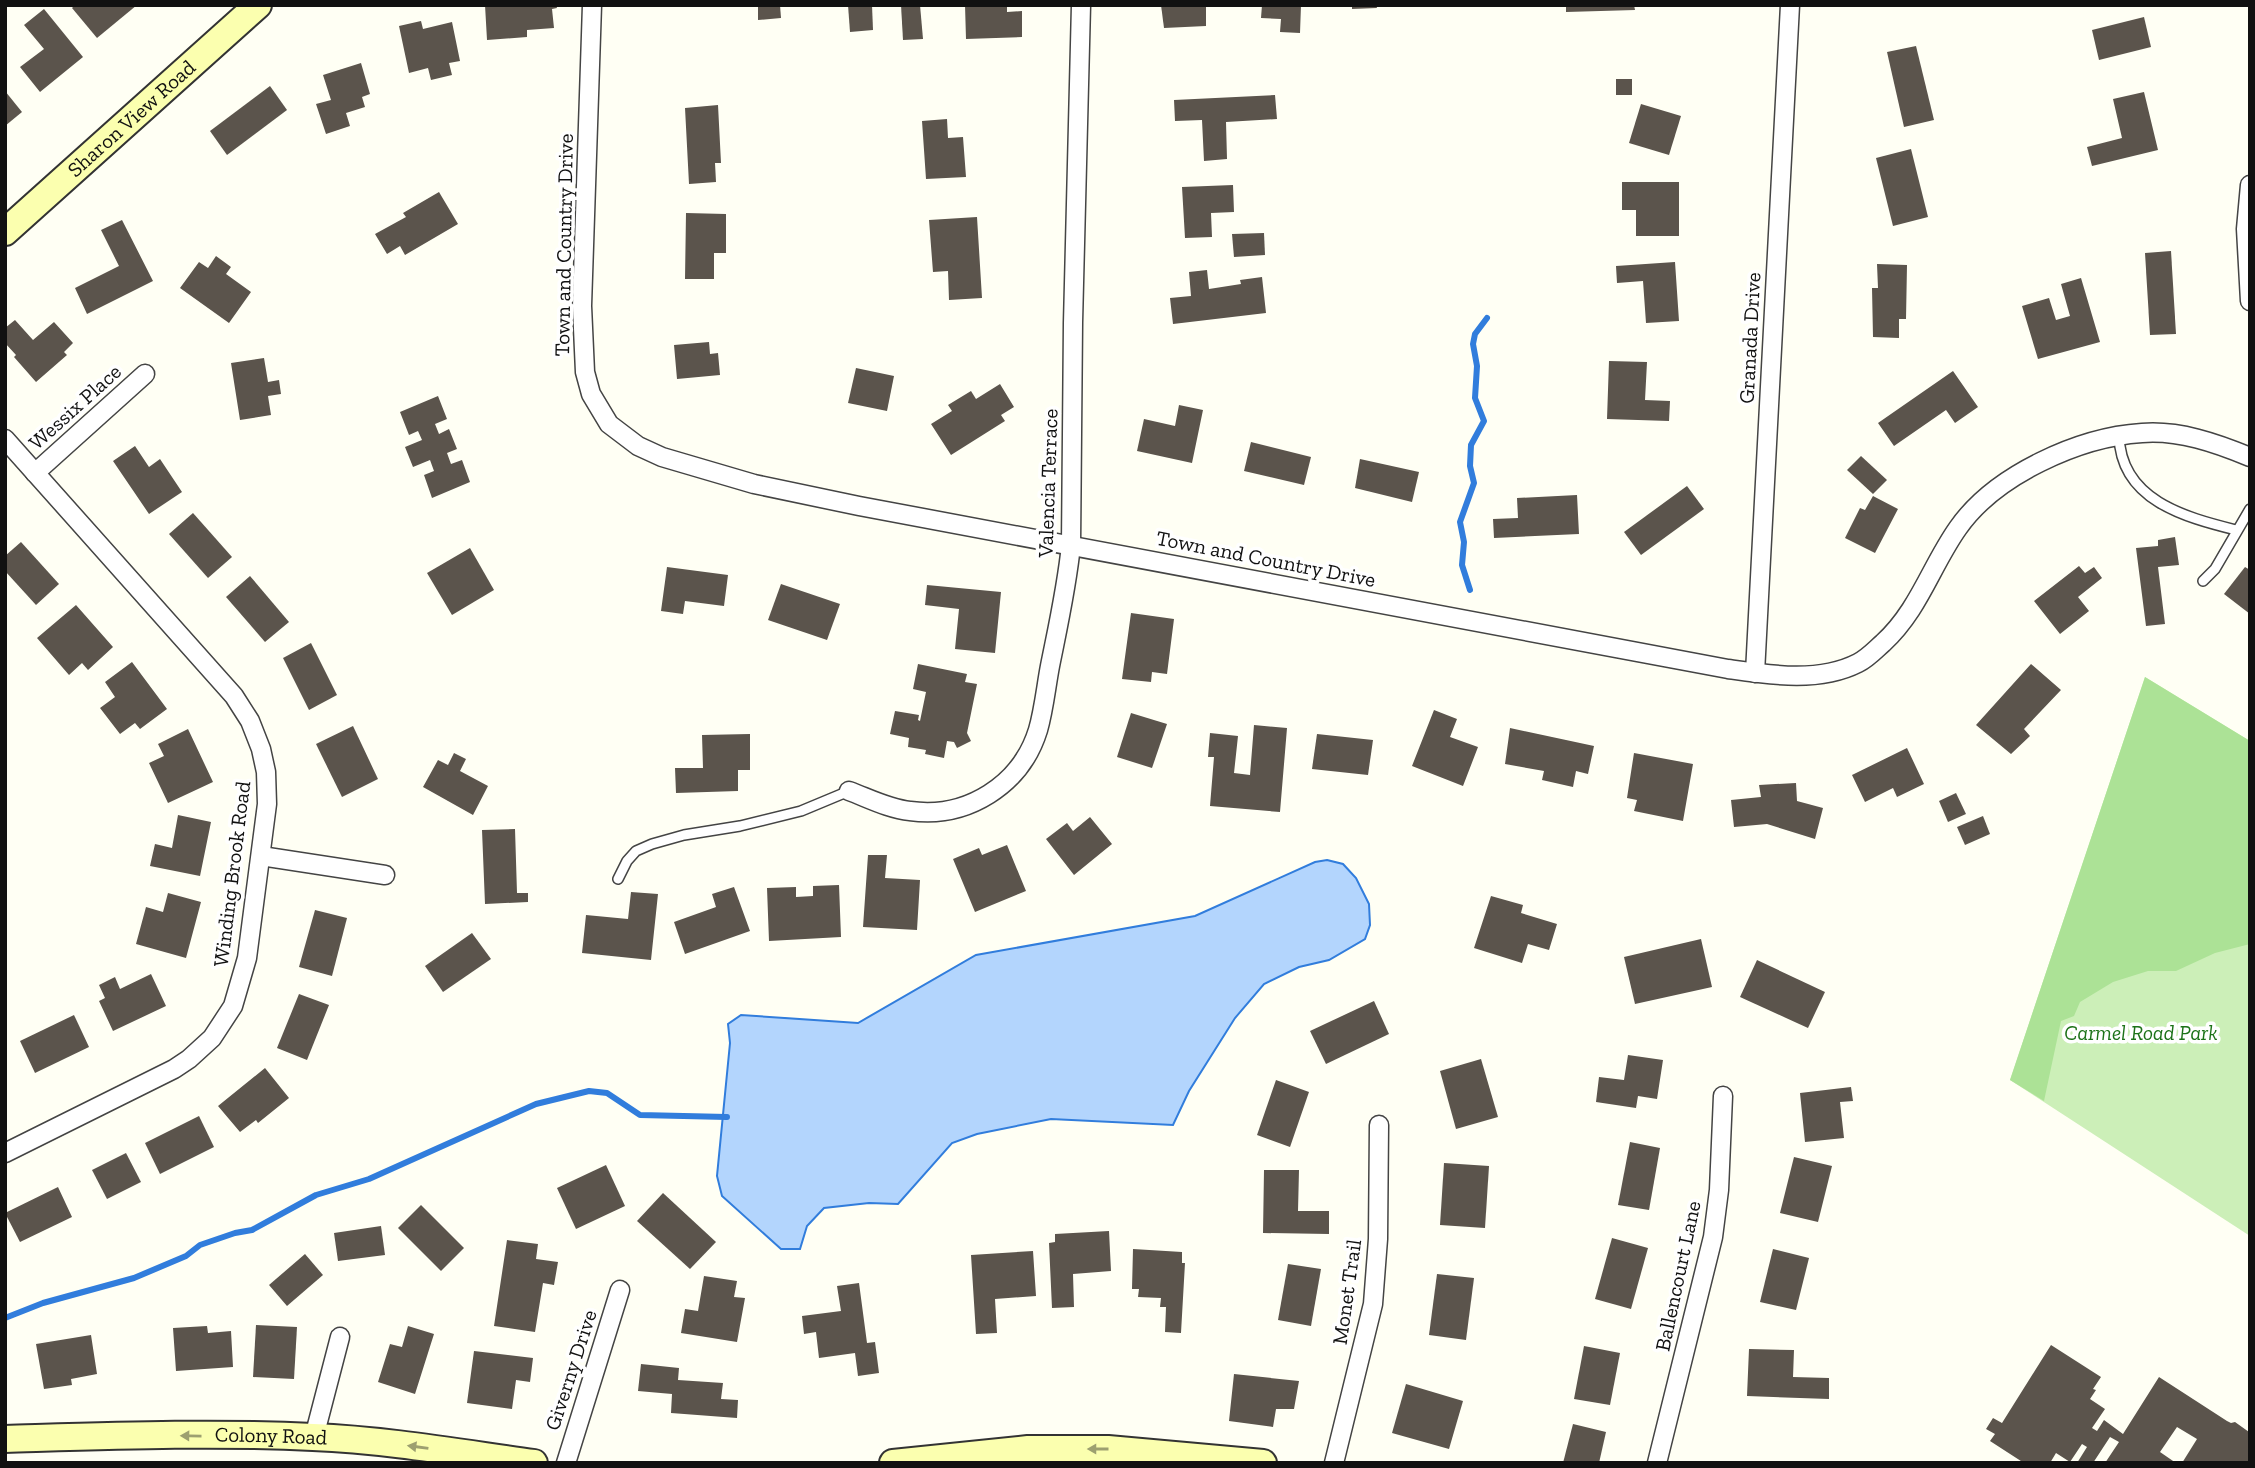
<svg xmlns="http://www.w3.org/2000/svg" width="2255" height="1468" font-family="'Zilla Slab',serif">
<style>
.green{fill:#ccefb8}
.forest{fill:#ace296}
.water{fill:#b3d5fd;stroke:#317ddc;stroke-width:2}
.lines{fill:none;stroke-linecap:round;stroke-linejoin:round}
.stream{stroke:#317ddc;stroke-width:6}
.building{fill:#5b544c}
.lane-casing{stroke:#444;stroke-width:12}
.street-casing{stroke:#444;stroke-width:21}
.secondary-casing{stroke:#333;stroke-width:30}
.lane{stroke:#fff;stroke-width:9}
.street{stroke:#fff;stroke-width:18}
.secondary{stroke:#fbffaf;stroke-width:26}
.oneway{fill:#9da070}
.labels{text-anchor:middle;stroke-width:7;stroke-linejoin:round;paint-order:stroke}
.street-label{font-size:21px;fill:#111;stroke:#fff}
.park-label{font-size:21px;font-style:italic;fill:#1c7218;stroke:#fff}
</style>
<rect width="100%" height="100%" fill="#fffff4"/>
<path class="green" d="M2145,677L2250,741V1236L2010,1080Z"/>
<path class="forest" d="M2145,677L2250,741V944L2215,953L2176,971H2148L2113,982L2080,1002L2074,1016L2061,1021L2044,1101L2010,1080Z"/>
<path class="water" d="M1327,860L1343,864L1356,878L1369,904L1370,925L1365,939L1329,960L1299,967L1264,984L1235,1018L1189,1091L1173,1125L1051,1119L977,1134L952,1143L898,1204L869,1203L824,1208L807,1226L800,1249H781L722,1196L717,1176L730,1043L728,1024L741,1015L858,1023L976,955L1195,916L1315,862Z"/>
<g class="lines">
<g class="stream">
<path d="M1470,590L1462,565L1464,542L1460,522L1474,483L1470,466L1471,445L1484,421L1475,398L1477,366L1473,344L1475,334L1487,318"/>
<path d="M5,1318L43,1303L134,1278L186,1256L200,1245L235,1233L252,1230L316,1195L369,1179L536,1104L589,1091L607,1093L640,1115L727,1117"/>
</g>
</g>
<g class="building">
<path d="M75,5H137L97,38L72,8Z"/>
<path d="M485,5H556L557,8L552,9L554,28L527,30V37L487,40Z"/>
<path d="M758,5H780L781,18L758,20Z"/>
<path d="M848,5H872L873,30L850,32Z"/>
<path d="M901,5H920L923,39L903,40Z"/>
<path d="M965,5H1007V12L1022,11V37L966,39Z"/>
<path d="M1161,5H1206V26L1164,28Z"/>
<path d="M1262,5H1301L1300,33L1280,32L1281,19L1261,18Z"/>
<path d="M1352,5H1376L1377,8L1352,9Z"/>
<path d="M1566,5H1634L1635,10L1566,12Z"/>
<path d="M44,9L83,57L40,92L20,67L44,49L24,25Z"/>
<path d="M2144,17L2151,47L2099,60L2092,30Z"/>
<path d="M421,21L423,29L452,22L460,61L449,63L452,75L431,80L428,68L409,73L399,26Z"/>
<path d="M1916,46L1934,120L1904,127L1887,52Z"/>
<path d="M361,63L370,94L362,97L365,107L346,113L350,126L326,134L316,104L331,100L323,75Z"/>
<rect x="1616" y="79" width="16" height="16"/>
<path d="M270,86L287,110L227,155L210,131Z"/>
<path d="M5,91L22,112L5,126Z"/>
<path d="M2144,92L2158,150L2092,166L2087,147L2122,138L2113,99Z"/>
<path d="M1275,95L1277,119L1226,122L1227,159L1204,161L1202,120L1175,121L1174,100Z"/>
<path d="M1641,104L1681,116L1669,155L1629,143Z"/>
<path d="M718,105L721,163H715L716,182L689,184L685,108Z"/>
<path d="M947,119L948,138L963,137L966,177L926,179L922,121Z"/>
<path d="M1911,149L1928,217L1893,226L1876,158Z"/>
<path d="M1622,182H1679V236H1636V210H1622Z"/>
<path d="M1233,185L1234,212L1211,213L1212,237L1185,238L1182,187Z"/>
<path d="M439,192L458,224L405,255L400,246L387,254L375,234L406,217L403,213Z"/>
<path d="M686,213L726,214V253H714V279H685Z"/>
<path d="M977,217L982,298L949,300L948,271L933,272L929,220Z"/>
<path d="M122,220L153,281L87,314L75,288L119,266L101,230Z"/>
<path d="M1264,233L1265,255L1234,257L1232,234Z"/>
<path d="M2171,251L2176,334L2150,335L2145,253Z"/>
<path d="M216,256L231,267L226,274L251,292L229,323L180,288L199,262L208,268Z"/>
<path d="M1675,262L1679,321L1646,323L1643,281L1617,283L1616,266Z"/>
<path d="M1877,264L1907,265L1906,319H1899V338L1873,337L1872,288H1878Z"/>
<path d="M1207,270L1209,289L1241,284L1240,280L1262,277L1266,313L1173,324L1170,298L1191,296L1189,272Z"/>
<path d="M2081,278L2100,342L2038,359L2022,306L2049,298L2056,320L2070,316L2061,284Z"/>
<path d="M15,320L33,340L54,322L73,343L64,352L67,355L36,382L14,357L16,355L5,343V328Z"/>
<path d="M709,342L710,354L718,353L720,375L677,379L674,345Z"/>
<path d="M264,358L268,382L279,380L281,394L268,396L271,415L240,420L231,363Z"/>
<path d="M1609,361L1647,362L1645,400L1670,401L1669,421L1607,419Z"/>
<path d="M856,368L894,376L887,411L848,403Z"/>
<path d="M1953,371L1978,407L1955,423L1946,410L1894,446L1878,423Z"/>
<path d="M1000,384L1014,407L1001,415L1005,421L951,455L931,424L952,411L948,405L971,391L976,399Z"/>
<path d="M438,396L447,419L435,424L439,434L449,429L457,449L447,453L451,464L462,460L470,482L432,498L424,475L434,471L430,460L413,467L405,447L422,440L418,431L409,435L400,412Z"/>
<path d="M1179,405L1203,410L1192,463L1137,451L1144,419L1175,426Z"/>
<path d="M1251,442L1311,457L1304,485L1244,471Z"/>
<path d="M135,446L149,467L160,459L182,492L149,514L113,461Z"/>
<path d="M1861,456L1887,480L1873,494L1847,470Z"/>
<path d="M1360,459L1419,472L1412,502L1355,488Z"/>
<path d="M1687,486L1704,509L1641,555L1624,532Z"/>
<path d="M1577,495L1579,534L1494,538L1493,519L1518,518L1517,498Z"/>
<path d="M1873,496L1898,509L1875,553L1845,538L1860,508L1865,510Z"/>
<path d="M193,513L232,557L208,578L169,534Z"/>
<path d="M2175,537L2179,565L2158,567L2165,624L2146,626L2136,548L2158,546V540Z"/>
<path d="M21,542L59,584L36,605L5,571V556Z"/>
<path d="M470,548L494,590L452,615L427,573Z"/>
<path d="M2079,566L2085,573L2094,567L2102,578L2078,597L2089,611L2060,634L2034,601Z"/>
<path d="M667,567L728,575L724,606L685,601L683,614L661,611Z"/>
<path d="M2245,567L2250,570V614L2224,594Z"/>
<path d="M250,576L289,622L265,642L226,597Z"/>
<path d="M781,584L840,604L827,640L768,620Z"/>
<path d="M927,585L1001,592L995,653L955,649L959,609L925,605Z"/>
<path d="M76,605L113,647L88,670L82,663L69,675L37,638Z"/>
<path d="M1131,613L1174,619L1167,674L1152,672L1151,682L1122,679Z"/>
<path d="M311,643L337,695L309,710L283,658Z"/>
<path d="M132,662L167,709L140,729L135,723L120,734L100,708L115,697L105,682Z"/>
<path d="M918,664L967,674L965,682L977,684L967,733L971,741L957,748L954,742L947,741L944,758L925,754L926,750L908,747L909,738L890,734L895,711L919,715L918,720L920,721L926,692L913,689Z"/>
<path d="M2031,664L2061,690L2024,729L2030,736L2011,754L1976,725Z"/>
<path d="M1434,710L1457,719L1450,737L1478,747L1463,786L1412,766Z"/>
<path d="M1131,713L1167,724L1152,768L1117,757Z"/>
<path d="M1254,725L1287,728L1280,812L1210,806L1214,757H1208L1210,733L1238,736L1234,773L1250,775Z"/>
<path d="M353,726L378,779L342,797L316,744Z"/>
<path d="M1510,728L1594,746L1588,774L1576,771L1573,787L1542,780L1544,771L1505,764Z"/>
<path d="M188,729L213,782L168,803L149,763L164,756L158,744Z"/>
<path d="M750,734V770H738V791L676,793L675,768H703L702,735Z"/>
<path d="M1317,734L1373,740L1368,775L1312,769Z"/>
<path d="M1907,748L1924,784L1897,797L1893,788L1865,802L1852,775Z"/>
<path d="M454,753L466,759L460,771L488,786L473,815L423,787L438,760L448,765Z"/>
<path d="M1634,753L1693,764L1683,821L1634,811L1637,800L1627,798Z"/>
<path d="M1796,783L1797,801L1823,808L1815,839L1767,824L1734,827L1731,800L1761,797L1759,785Z"/>
<path d="M1956,793L1966,814L1948,822L1939,801Z"/>
<path d="M178,815L211,822L200,876L150,866L155,844L172,848Z"/>
<path d="M1983,816L1990,834L1965,845L1957,827Z"/>
<path d="M1090,817L1112,844L1074,875L1046,839L1067,823L1073,831Z"/>
<path d="M515,829L517,893H528V902L485,904L482,830Z"/>
<path d="M1007,845L1026,891L975,912L953,859L979,848L982,855Z"/>
<path d="M868,855H887L885,878L920,880L917,930L863,927Z"/>
<path d="M839,885L841,937L769,941L767,888L796,887V897L813,896V886Z"/>
<path d="M734,887L750,931L685,954L674,922L716,907L712,894Z"/>
<path d="M631,892L658,894L651,960L582,953L586,915L628,919Z"/>
<path d="M168,893L201,902L186,958L136,944L146,907L163,912Z"/>
<path d="M1491,896L1523,905L1521,913L1557,924L1549,950L1528,944L1522,963L1474,948Z"/>
<path d="M315,910L347,918L332,976L299,967Z"/>
<path d="M472,933L491,959L443,992L425,966Z"/>
<path d="M1701,939L1712,987L1635,1004L1624,957Z"/>
<path d="M1757,960L1825,992L1808,1028L1740,997Z"/>
<path d="M151,974L166,1006L113,1031L99,1001L105,998L99,985L115,977L120,989Z"/>
<path d="M299,994L329,1005L307,1060L277,1048Z"/>
<path d="M1374,1001L1389,1034L1326,1064L1310,1031Z"/>
<path d="M74,1015L89,1047L35,1073L20,1041Z"/>
<path d="M1628,1055L1663,1060L1657,1099L1638,1096L1636,1108L1596,1102L1599,1077L1624,1080Z"/>
<path d="M1481,1059L1498,1117L1456,1129L1440,1071Z"/>
<path d="M265,1068L289,1098L258,1123L256,1120L240,1132L218,1106Z"/>
<path d="M1276,1080L1309,1092L1290,1147L1257,1135Z"/>
<path d="M1851,1087L1853,1101L1840,1102L1844,1138L1805,1142L1800,1093Z"/>
<path d="M199,1116L214,1147L160,1174L145,1143Z"/>
<path d="M1630,1142L1660,1148L1649,1210L1618,1205Z"/>
<path d="M126,1153L141,1182L107,1199L92,1170Z"/>
<path d="M1794,1157L1832,1166L1818,1222L1780,1213Z"/>
<path d="M1444,1163L1489,1166L1485,1228L1440,1225Z"/>
<path d="M606,1165L625,1206L576,1229L557,1188Z"/>
<path d="M1264,1170H1299L1298,1211H1329V1234L1263,1233Z"/>
<path d="M58,1187L72,1217L20,1242L5,1213Z"/>
<path d="M663,1193L716,1242L690,1269L637,1221Z"/>
<path d="M421,1205L464,1248L441,1271L398,1228Z"/>
<path d="M381,1226L385,1255L338,1261L334,1233Z"/>
<path d="M1109,1231L1111,1271L1073,1274L1074,1307L1052,1308L1049,1243L1055,1242V1234Z"/>
<path d="M1612,1238L1648,1248L1631,1309L1595,1299Z"/>
<path d="M507,1240L538,1244L536,1259L558,1262L554,1285L543,1283L535,1332L494,1326Z"/>
<path d="M1133,1249L1182,1252V1263H1185L1181,1333L1165,1332L1166,1307H1160L1161,1298L1138,1297L1139,1289H1132Z"/>
<path d="M1773,1249L1809,1258L1796,1310L1760,1302Z"/>
<path d="M1033,1251L1036,1296L995,1299L997,1333L976,1334L971,1255Z"/>
<path d="M305,1254L323,1275L287,1306L269,1285Z"/>
<path d="M1288,1264L1321,1269L1311,1326L1278,1320Z"/>
<path d="M1437,1274L1474,1278L1466,1340L1429,1335Z"/>
<path d="M704,1276L737,1281L734,1297L745,1298L737,1342L681,1333L685,1309L698,1311Z"/>
<path d="M859,1283L867,1343L875,1342L879,1373L858,1376L855,1353L819,1358L816,1332L804,1334L802,1316L841,1311L837,1286Z"/>
<path d="M256,1325L297,1327L294,1379L253,1377Z"/>
<path d="M207,1326L208,1333L231,1331L233,1367L176,1371L173,1328Z"/>
<path d="M408,1326L434,1334L415,1394L378,1382L390,1344L402,1347Z"/>
<path d="M91,1335L97,1374L71,1379L72,1385L44,1389L36,1344Z"/>
<path d="M2051,1345L2101,1377L2093,1389L2096,1390L2090,1399L2105,1409L2092,1428L2097,1431L2104,1420L2123,1434L2159,1377L2227,1421L2231,1423L2235,1422L2249,1432L2250,1463H2182L2197,1439L2177,1427L2160,1452L2176,1463H2105L2119,1442L2110,1437L2093,1463H2077L2087,1447L2082,1444L2070,1462L2056,1453L2050,1463H2024L1990,1441L1995,1434L1986,1429L1993,1418L2002,1423Z"/>
<path d="M1584,1346L1620,1353L1610,1405L1574,1399Z"/>
<path d="M1749,1349L1794,1350L1793,1377L1829,1378V1399L1747,1396Z"/>
<path d="M474,1351L533,1358L530,1382L516,1380L512,1409L467,1403Z"/>
<path d="M641,1364L679,1368L678,1380L723,1383L721,1399L738,1400L737,1418L671,1413L672,1394L638,1391Z"/>
<path d="M1234,1374L1299,1381L1294,1409H1276L1273,1427L1229,1421Z"/>
<path d="M1406,1384L1463,1401L1449,1449L1392,1433Z"/>
<path d="M1573,1424L1606,1432L1599,1463H1563Z"/>
</g>
<g class="lines">
<defs>
<g id="lane">
<path d="M2119,436C2121,500 2184,517 2236,530"/>
<path d="M2203,581L2215,569L2250,509"/>
<path d="M618,879L627,861L636,851L652,844L684,835L740,826L801,811L849,791"/>
</g>
<g id="street">
<path d="M592,5L582,306L585,372L591,394L609,424L638,446L662,457L754,484L859,506L1728,669C1770,675 1819,683 1858,663C1868,658 1875,650 1883,643C1919,610 1931,566 1958,528C1995,475 2079,437 2142,433C2179,430 2216,443 2250,457"/>
<path d="M2250,185L2246,229L2250,301"/>
<path d="M5,439L234,696L250,721L261,749L266,772L267,804L247,958L233,1006L212,1038L189,1059L174,1069L5,1153"/>
<path d="M35,473L145,374"/>
<path d="M1755,673L1790,5"/>
<path d="M849,791C868,798 889,809 910,811C967,819 1021,785 1038,730C1044,709 1046,687 1050,666C1058,626 1067,586 1071,545L1073,323L1081,5"/>
<path d="M261,856L385,875"/>
<path d="M314,1437L340,1337"/>
<path d="M566,1463L620,1290"/>
<path d="M1334,1463L1373,1304L1378,1239L1379,1125"/>
<path d="M1657,1463L1713,1237L1719,1190L1723,1096"/>
</g>
<g id="secondary">
<path id="s1" d="M5,232L258,5"/>
<path id="s2" d="M5,1439C108,1436 211,1432 313,1437C387,1440 461,1453 534,1463"/>
<path d="M893,1463L1028,1449H1108L1263,1463"/>
</g>
</defs>
<use href="#lane" class="lane-casing"/>
<use href="#street" class="street-casing"/>
<use href="#secondary" class="secondary-casing"/>
<use href="#lane" class="lane"/>
<use href="#street" class="street"/>
<use href="#secondary" class="secondary"/>
</g>
<defs><path id="oneway-solid" d="M-6-.8H1V-3.2L6.5 0L1 3.2V.8H-6Z" transform="scale(1.75)"/></defs>
<g class="oneway">
<use href="#oneway-solid" transform="translate(191 1436) rotate(-179)"/>
<use href="#oneway-solid" transform="translate(418 1447) rotate(-172)"/>
<use href="#oneway-solid" transform="translate(1098 1449) rotate(180)"/>
</g>
<g class="labels">
<g class="street-label">
<text dy="7" stroke="none"><textPath href="#s1" startOffset="170">Sharon View Road</textPath></text>
<text transform="translate(564 245) rotate(-89)" y="7">Town and Country Drive</text>
<text transform="translate(1750 338) rotate(-87)" y="7">Granada Drive</text>
<text transform="translate(75 407) rotate(-42)" y="7">Wessix Place</text>
<text transform="translate(1048 483) rotate(-88)" y="7">Valencia Terrace</text>
<text transform="translate(1266 559) rotate(11)" y="7">Town and Country Drive</text>
<text transform="translate(232 874) rotate(-83)" y="7">Winding Brook Road</text>
<text transform="translate(1678 1276) rotate(-78)" y="7">Ballencourt Lane</text>
<text transform="translate(1347 1292) rotate(-82)" y="7">Monet Trail</text>
<text transform="translate(571 1370) rotate(-72)" y="7">Giverny Drive</text>
<text dy="7" stroke="none"><textPath href="#s2" startOffset="266">Colony Road</textPath></text>
</g>
<g class="park-label">
<text x="2141" y="1040">Carmel Road Park</text>
</g>
</g>
<rect width="2255" height="1468" fill="none" stroke="#111111" stroke-width="14"/>
</svg>
